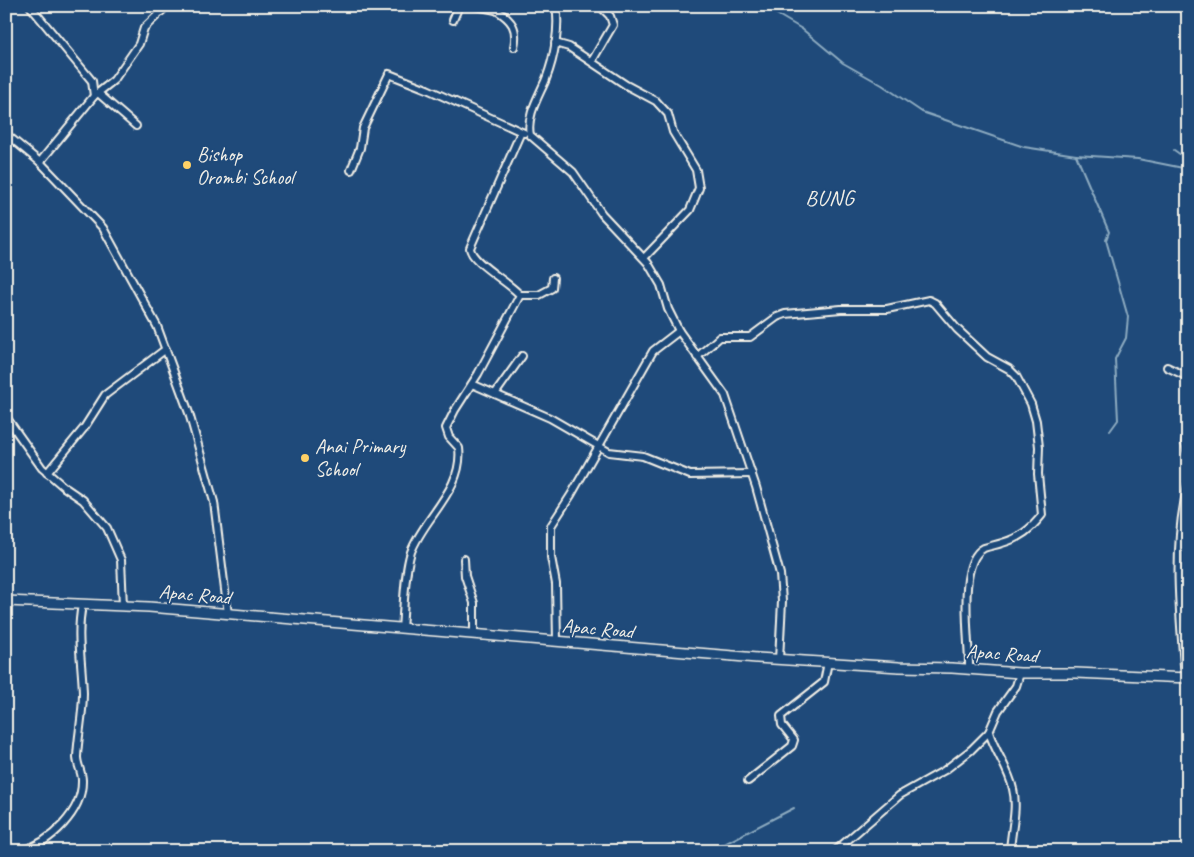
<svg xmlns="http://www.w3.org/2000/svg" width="1194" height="857" font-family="Caveat,sans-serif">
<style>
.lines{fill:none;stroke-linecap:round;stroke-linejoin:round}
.stream{stroke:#8dabc0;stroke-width:2}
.minor-casing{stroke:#f4f1e8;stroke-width:10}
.secondary-casing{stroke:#f4f1e8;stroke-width:12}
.minor{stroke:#1f4a7a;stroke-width:6}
.secondary{stroke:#1f4a7a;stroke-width:9}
.poi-dot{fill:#ffd166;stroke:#1f4a7a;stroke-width:2}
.labels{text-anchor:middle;stroke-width:4;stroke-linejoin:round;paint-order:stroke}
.poi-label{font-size:20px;fill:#f4f1e8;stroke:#1f4a7a;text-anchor:start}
.street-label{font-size:20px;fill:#f4f1e8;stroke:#1f4a7a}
.quarter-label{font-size:22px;letter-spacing:1px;fill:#f4f1e8;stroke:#1f4a7a}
</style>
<rect width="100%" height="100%" fill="#1f4a7a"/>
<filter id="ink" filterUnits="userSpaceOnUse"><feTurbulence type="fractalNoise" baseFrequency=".02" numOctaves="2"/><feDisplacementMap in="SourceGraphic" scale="10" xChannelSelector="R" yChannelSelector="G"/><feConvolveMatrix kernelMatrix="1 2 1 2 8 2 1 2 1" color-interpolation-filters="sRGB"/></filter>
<g filter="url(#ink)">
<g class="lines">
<g class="stream">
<path d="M763,6L802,29L843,63L882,85L922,112L1024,147L1076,155"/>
<path d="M1174,150L1188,160"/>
<path d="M1110,431L1118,420L1115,359L1126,338L1128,317L1106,240L1109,232L1076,155L1138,159L1188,169"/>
<path d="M711,851L794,808"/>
</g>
<defs>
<g id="minor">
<path d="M30,6L92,81L94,96"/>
<path d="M476,6L496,10L501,6"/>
<path d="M556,6C560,29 554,58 546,79C539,96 526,116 530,135L573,172L602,214L648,263L661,285L668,309L679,331L725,395L756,487L780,574L782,601L779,660"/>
<path d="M496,10C512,20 518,28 514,47"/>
<path d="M453,20L459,6"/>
<path d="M555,43L569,47L626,85L656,101L668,114L673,132L696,170L699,188L690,210L644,258"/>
<path d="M592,61L613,25L610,16L600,6"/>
<path d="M98,93L136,126"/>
<path d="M6,134L40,162L103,228L157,326L189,413L214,502L228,614"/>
<path d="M40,162L94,96L114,80L139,44L144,28L167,6"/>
<path d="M351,170L360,148L363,128L389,74L427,89L524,133"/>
<path d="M520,295H539L552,288L553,278"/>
<path d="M697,357L720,337H750L777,317L785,314L841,309H887L929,300L935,303L957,329L987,357L1009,369L1016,376L1031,404L1036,421L1039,447L1038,474L1042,515C1031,529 1020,538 1002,543C996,545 990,546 984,548C956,562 970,642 969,669"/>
<path d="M1167,367L1188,377"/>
<path d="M472,384L550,418L609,452L643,456L690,475L752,474"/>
<path d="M495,394L522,356"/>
<path d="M6,417L42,468L64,487L83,500L107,528L121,560L123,606"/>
<path d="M1188,427L1185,443L1188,453"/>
<path d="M47,473L84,428L105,395L166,349"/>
<path d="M464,559L465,576L474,603V635"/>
<path d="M402,629C404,606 404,574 411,552C424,517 464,489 459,448L449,437L446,428L455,410L478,374L520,295C509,282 471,262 470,248L521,132"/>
<path d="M557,642L556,584L551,557V526L571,495L653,351L679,331"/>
<path d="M1185,678C1180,613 1172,549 1188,485"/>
<path d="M989,732C995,752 1009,769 1013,789C1018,808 1011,831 1010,851"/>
<path d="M748,781L792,746L794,740L782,725L781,716L824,682L828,662"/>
<path d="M21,851C50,843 83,812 82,780C82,772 77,765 77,757C78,736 83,714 83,693C82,662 76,635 82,605"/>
<path d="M835,851L900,795L945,770L971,750L989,732L998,711L1016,686L1020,673"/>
</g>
<path id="secondary" d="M6,601L149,607L757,658L899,667L952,668L1020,673H1076L1188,678"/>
</defs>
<use href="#minor" class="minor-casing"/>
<use href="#secondary" class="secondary-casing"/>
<use href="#minor" class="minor"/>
<use href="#secondary" class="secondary"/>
</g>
</g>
<g class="poi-dot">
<circle cx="187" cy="165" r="5"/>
<circle cx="305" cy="458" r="5"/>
</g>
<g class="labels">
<g class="poi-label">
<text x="197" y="161">Bishop<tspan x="197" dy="23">Orombi School</tspan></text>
<text x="315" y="453">Anai Primary<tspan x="315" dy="23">School</tspan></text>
</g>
<g class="street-label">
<text transform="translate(195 594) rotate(5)" y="7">Apac Road</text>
<text transform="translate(598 628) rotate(5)" y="7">Apac Road</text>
<text transform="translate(1002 653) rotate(4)" y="7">Apac Road</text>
</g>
<g class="quarter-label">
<text x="830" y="205">BUNG</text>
</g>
</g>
<rect width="1194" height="857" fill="none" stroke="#1f4a7a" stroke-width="25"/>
<rect x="12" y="12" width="1169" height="832" fill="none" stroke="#f4f1e8" stroke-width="2" filter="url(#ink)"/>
</svg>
